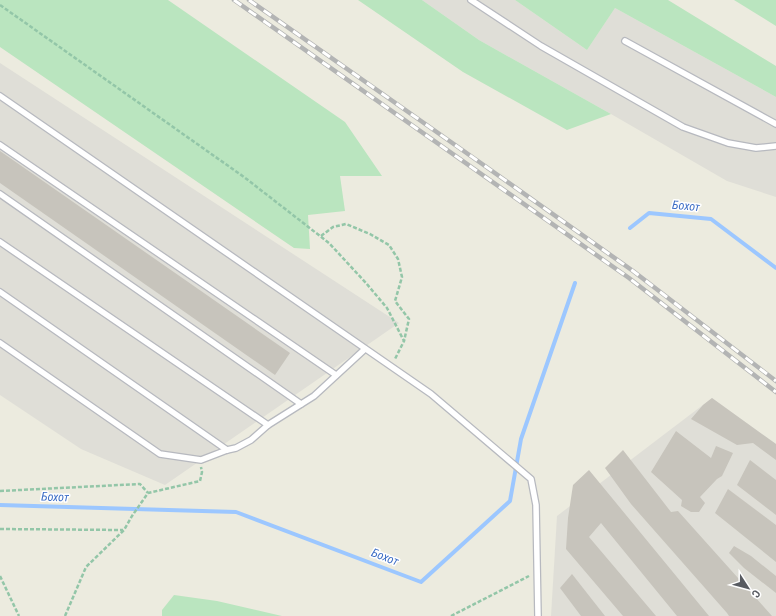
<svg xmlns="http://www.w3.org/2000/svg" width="776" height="616" font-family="'Roboto Condensed',sans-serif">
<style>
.industrial{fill:#dfded7}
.green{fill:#bae5bf}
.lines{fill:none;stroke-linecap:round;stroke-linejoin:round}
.stream{stroke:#9cc7ff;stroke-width:4}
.building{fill:#c7c4bc}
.service-casing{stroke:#b7b9bf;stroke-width:8}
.path{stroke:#93c6a8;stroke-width:2.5;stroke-dasharray:4 2;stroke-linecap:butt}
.service{stroke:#fff;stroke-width:5.5}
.rail-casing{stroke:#b3b4b4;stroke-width:4.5}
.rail{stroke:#fff;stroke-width:3;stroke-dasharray:9;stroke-linecap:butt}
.labels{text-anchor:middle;stroke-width:3;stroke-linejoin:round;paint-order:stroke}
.water-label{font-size:12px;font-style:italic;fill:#3c6dc5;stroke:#fff}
</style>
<rect width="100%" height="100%" fill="#ecebdf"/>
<g class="industrial">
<path d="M422,0H515L587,50L615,8L776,97V197L727,181L611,114L479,40Z"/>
<path d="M0,63L399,323L165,485L81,449L0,395Z"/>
<path d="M712,398L776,444V616H551L557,516Z"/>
</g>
<g class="green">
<path d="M0,0H168L345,122L382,176H340L345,211L308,215L310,249L294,248L0,47Z"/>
<path d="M358,0H422L479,40L611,114L567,130L463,72Z"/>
<path d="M515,0H668L776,66V97L615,8L587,50Z"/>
<path d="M734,0H776V26Z"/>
<path d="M174,595L217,601L282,616H162V610Z"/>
</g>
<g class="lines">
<g class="stream">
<path d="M630,228L649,213L711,219L776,268"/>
<path d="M0,505L236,512L421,582L510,501L521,439L575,283"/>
</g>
</g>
<g class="building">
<path d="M0,151L290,353L275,375L0,183Z"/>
<path d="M712,398L776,444V460L753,443L737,445L691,419L703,405Z"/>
<path d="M676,431L711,458L716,446L733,453L722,476L717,479L700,497L705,503L699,512H691L681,506L682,500L651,472Z"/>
<path d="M623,450L671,512L678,511L772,616H729L727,613L631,504L605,468Z"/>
<path d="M750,460L776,480V515L737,485Z"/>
<path d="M589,470L709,616H677L601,523L589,537L656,616H623L566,549L568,518L573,485Z"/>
<path d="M728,489L776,525V562L715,513Z"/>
<path d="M734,546L751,556L776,576V593L744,568L729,553Z"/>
<path d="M572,574L605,616H581L560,588Z"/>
</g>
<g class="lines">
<defs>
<g id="service">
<path d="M471,0L541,46L683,127L728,143L756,148L776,146"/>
<path d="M625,41L776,124"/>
<path d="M0,96L431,394L531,479L536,505L538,616"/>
<path d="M0,145L336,375"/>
<path d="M0,194L301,404"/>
<path d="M0,242L268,425"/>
<path d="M0,292L227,450"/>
<path d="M0,343L160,454L201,460L227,450L236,448L251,440L268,425L314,396L365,349"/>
</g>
</defs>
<use href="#service" class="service-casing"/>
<g class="path">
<path d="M0,5L244,177L329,243L366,283L387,308L404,341L395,359"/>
<path d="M321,236L333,227L346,224L370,234L389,245L398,259L402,277L395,301L409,319L404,341"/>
<path d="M0,491L140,484L148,493"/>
<path d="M0,529L123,530"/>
<path d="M0,576L19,616"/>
<path d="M65,616L86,567L124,530L132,516L148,493L200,481L202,472L201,467"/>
<path d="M451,616L529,576"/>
</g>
<use href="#service" class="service"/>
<defs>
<g id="rail">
<path d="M234,0L629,278L776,392"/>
<path d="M249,0L485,166L633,271L776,381"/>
</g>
</defs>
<use href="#rail" class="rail-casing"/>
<use href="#rail" class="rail"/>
</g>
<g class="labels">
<g class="water-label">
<text transform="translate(686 206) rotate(5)" y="4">Бохот</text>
<text transform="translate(55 497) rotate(2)" y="4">Бохот</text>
<text transform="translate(385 557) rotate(21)" y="4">Бохот</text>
</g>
</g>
<g transform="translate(748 588) rotate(126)" stroke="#ffffff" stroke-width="3" paint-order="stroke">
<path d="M0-3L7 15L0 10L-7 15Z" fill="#585b61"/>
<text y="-6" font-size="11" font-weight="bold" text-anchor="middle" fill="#585b61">С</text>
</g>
</svg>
